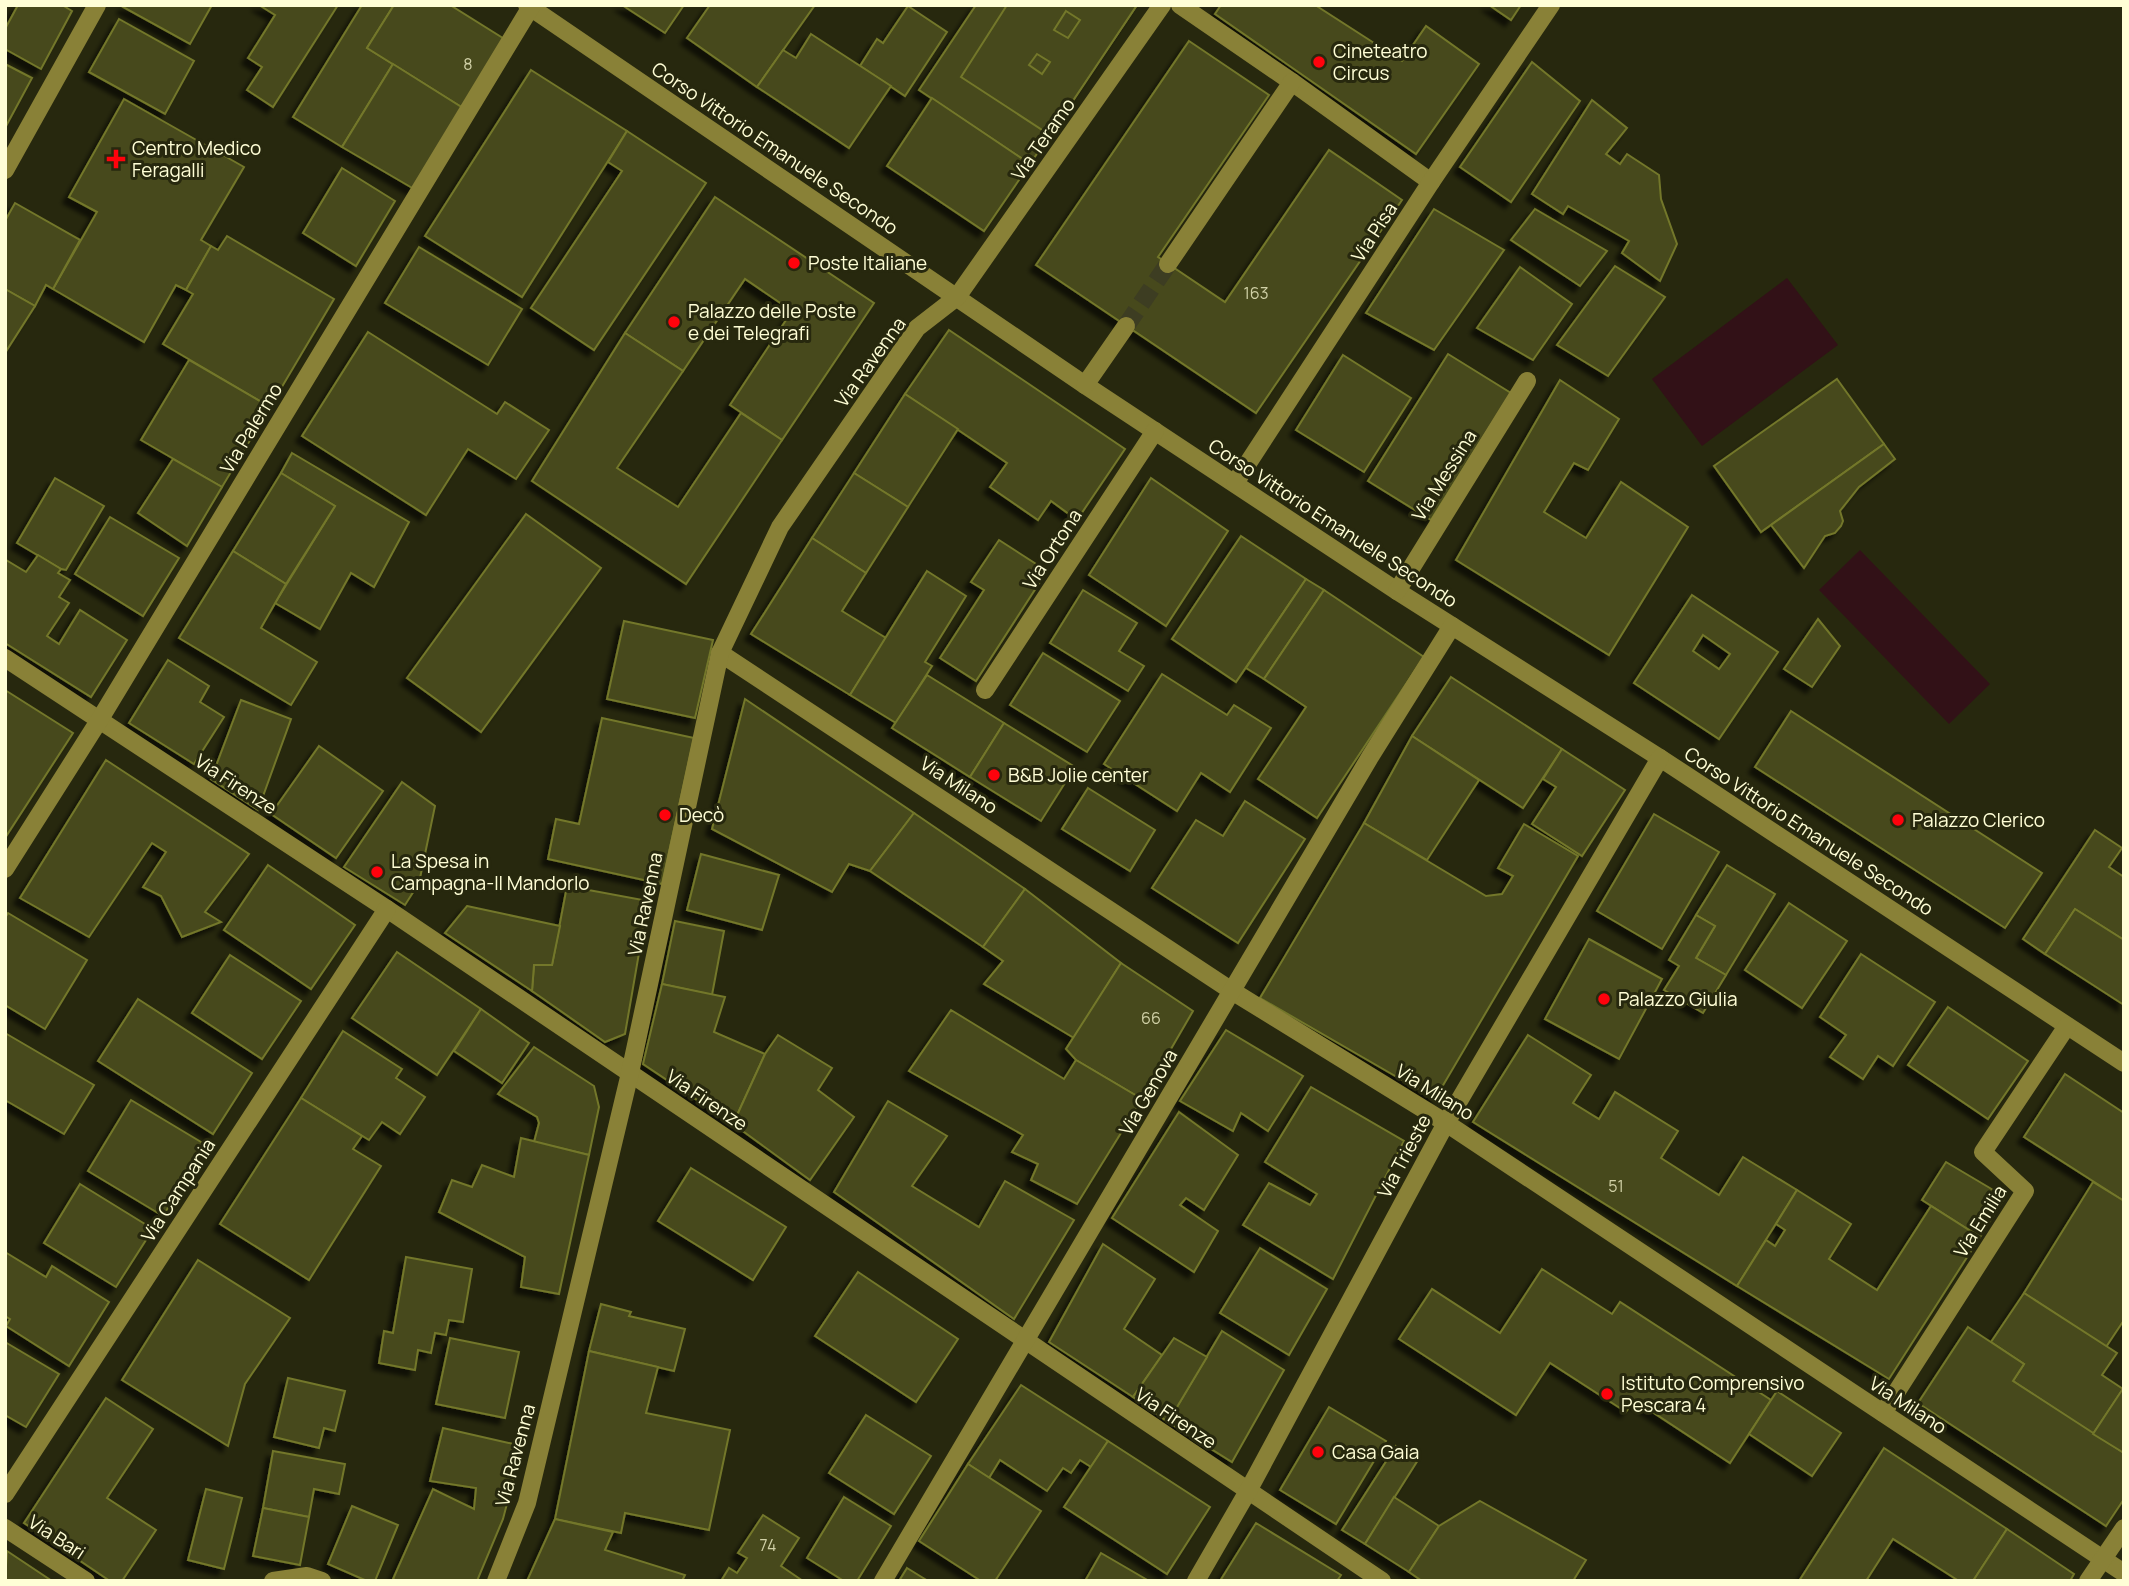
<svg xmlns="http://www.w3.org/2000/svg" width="2129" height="1586" font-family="Manrope,sans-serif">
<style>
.green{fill:#321117}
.building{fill:#474a1a;stroke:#73772b;stroke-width:2;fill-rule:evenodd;filter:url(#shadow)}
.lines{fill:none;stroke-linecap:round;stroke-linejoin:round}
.minor-tunnel{stroke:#3d3d22;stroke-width:18;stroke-dasharray:18 9;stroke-linecap:butt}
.minor{stroke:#898137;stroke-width:18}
.poi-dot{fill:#ff020c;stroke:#27280e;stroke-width:2.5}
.labels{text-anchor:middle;stroke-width:6;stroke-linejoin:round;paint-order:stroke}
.number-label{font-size:16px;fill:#d1d1a7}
.poi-label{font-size:19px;fill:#fffed6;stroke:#27280e;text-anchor:start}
.street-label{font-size:19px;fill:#fffed6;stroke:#27280e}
</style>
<defs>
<filter id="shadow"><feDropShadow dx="-6" dy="6" stdDeviation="2" flood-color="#0009"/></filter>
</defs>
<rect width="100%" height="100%" fill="#27280e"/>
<g class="green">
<path d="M1787,278L1838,345L1702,446L1652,379Z"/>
<path d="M1860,550L1990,684L1949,724L1819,590Z"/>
</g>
<g class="building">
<path d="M18,5H62L72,11L41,69L5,49V29Z"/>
<path d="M125,5H212L190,44L123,7Z"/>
<path d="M259,5H338L273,107L247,90L262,67L248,58L275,15Z"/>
<path d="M362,5H394L367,48L393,64L342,147L293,117Z"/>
<path d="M394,5H450L506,40L463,108L367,48Z"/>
<path d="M622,5H684L665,33Z"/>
<path d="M710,5H815L757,87L687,38Z"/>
<path d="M976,5H1137L1030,164L919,90Z"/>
<path d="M1007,5H1137L1050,135L961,77ZM1066,11L1080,20L1068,38L1054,30ZM1037,54L1050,62L1042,74L1029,65Z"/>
<path d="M1221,5H1315L1402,61L1426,26L1479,64L1416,154L1215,14Z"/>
<path d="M1489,5H1521L1511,20Z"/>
<path d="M908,6L947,32L905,96L860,66L877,39L883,43Z"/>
<path d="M119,19L194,61L165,114L89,72Z"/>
<path d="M811,34L891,86L849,148L757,87L783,50L796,58Z"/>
<path d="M1189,41L1269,95L1158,257L1225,302L1329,150L1402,200L1256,413L1036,265Z"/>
<path d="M1532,62L1580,101L1511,202L1460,167Z"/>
<path d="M5,64L32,78L5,128Z"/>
<path d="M393,64L463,108L414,189L342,147Z"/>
<path d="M531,70L627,131L522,297L425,236Z"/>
<path d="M932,98L1030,164L984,231L887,166Z"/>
<path d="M124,99L244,167L201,240L211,246L186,290L176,285L144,342L53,289L97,212L69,197Z"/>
<path d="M1592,100L1627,128L1606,154L1620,164L1627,154L1659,175L1661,199L1677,244L1660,281L1622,253L1629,241L1568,206L1563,214L1532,194Z"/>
<path d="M627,131L706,183L594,350L531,308L622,171L608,162Z"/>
<path d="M342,168L395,201L356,266L303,233Z"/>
<path d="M715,197L874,303L782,440L730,405L792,311L745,279L683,371L625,333Z"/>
<path d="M15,203L80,240L53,289L46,285L35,306L5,289V221Z"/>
<path d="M1434,209L1504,250L1434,350L1366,313Z"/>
<path d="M1535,209L1607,251L1580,286L1511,240Z"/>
<path d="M227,236L334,299L270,407L163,344L193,294L186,290L211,246L218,250Z"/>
<path d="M419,247L522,309L488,365L385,303Z"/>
<path d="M1615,266L1665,297L1608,376L1557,345Z"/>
<path d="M1520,267L1572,304L1533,360L1477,328Z"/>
<path d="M5,289L35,306L5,353Z"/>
<path d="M949,330L1125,449L1077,520L1051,501L1038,520L990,487L1007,463L905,394Z"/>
<path d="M368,332L497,414L505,402L549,430L516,479L468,449L426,515L302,436Z"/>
<path d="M625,333L683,371L617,468L678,507L741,413L782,440L686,584L532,481Z"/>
<path d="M1448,354L1511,393L1431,520L1368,481Z"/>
<path d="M1343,355L1411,398L1364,472L1296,430Z"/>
<path d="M189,360L270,407L222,487L141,440Z"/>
<path d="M1837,379L1884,444L1761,532L1714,466Z"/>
<path d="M1560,380L1619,419L1588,470L1574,463L1544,512L1586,538L1621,482L1688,527L1609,655L1456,560Z"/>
<path d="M905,394L958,429L908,507L854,473Z"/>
<path d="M1884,444L1895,459L1859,487L1840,511L1843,521L1841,526L1835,533L1825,536L1804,568L1771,525Z"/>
<path d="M292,453L409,522L374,587L351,573L320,629L275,603L335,506L281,473Z"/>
<path d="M173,459L222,487L187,546L138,513Z"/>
<path d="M281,473L335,506L286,584L233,551Z"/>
<path d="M854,473L908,507L866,573L812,538Z"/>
<path d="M55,478L104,506L66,570L61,569L17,543Z"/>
<path d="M1151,478L1228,531L1166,626L1089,575Z"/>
<path d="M526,514L601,568L481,732L407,678Z"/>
<path d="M110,517L179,558L143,616L75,574Z"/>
<path d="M1241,536L1306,579L1236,682L1172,639Z"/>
<path d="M812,538L866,573L842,611L886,638L850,695L751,634Z"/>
<path d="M999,540L1047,571L976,681L940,658L984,590L971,582Z"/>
<path d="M233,551L286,584L261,628L317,662L291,705L179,638Z"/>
<path d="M38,555L61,569L58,573L70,580L59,597L69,603L47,636L59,644L80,610L127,640L91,697L5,643V561L6,560L26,572Z"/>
<path d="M927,571L966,596L925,662L932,666L896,723L850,695Z"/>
<path d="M1306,579L1324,590L1264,679L1246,668Z"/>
<path d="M1083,590L1137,623L1119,651L1144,666L1128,691L1050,643Z"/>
<path d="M1324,590L1424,657L1317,818L1258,779L1306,707L1264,679Z"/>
<path d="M1692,595L1778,652L1719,739L1634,683ZM1703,635L1730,654L1719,669L1693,651Z"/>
<path d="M1818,619L1840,646L1812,687L1784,669Z"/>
<path d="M624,621L713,640L695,718L607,699Z"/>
<path d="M1043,653L1120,701L1087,752L1010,705Z"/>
<path d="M168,660L209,686L200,702L224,717L194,764L129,723Z"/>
<path d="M1162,674L1227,715L1234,705L1271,728L1230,792L1201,773L1177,811L1104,764Z"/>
<path d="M927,675L1004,723L970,777L892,728Z"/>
<path d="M1451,677L1562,749L1523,808L1412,736Z"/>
<path d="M5,690L73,733L5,838Z"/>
<path d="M745,699L914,813L870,871L849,864L832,892L712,829Z"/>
<path d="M241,700L291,719L258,810L211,779Z"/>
<path d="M1791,711L2042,873L2005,928L1755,767Z"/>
<path d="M602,718L694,738L662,884L548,859L556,819L579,824Z"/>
<path d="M1004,723L1075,767L1041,821L970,777Z"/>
<path d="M1412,736L1479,780L1427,860L1364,823Z"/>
<path d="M319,746L383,791L336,858L271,814Z"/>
<path d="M1562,749L1625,790L1582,856L1532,824L1556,787L1543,779Z"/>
<path d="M106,760L249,854L205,912L221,922L182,937L161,896L143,887L166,852L152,843L89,937L20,898Z"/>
<path d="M402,782L435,806L419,883L405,905L344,867Z"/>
<path d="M1088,788L1155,830L1130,871L1062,829Z"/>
<path d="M1245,801L1305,839L1238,943L1152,888L1196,820L1223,836Z"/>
<path d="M914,813L1025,889L983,947L870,871Z"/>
<path d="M1654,814L1719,852L1662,949L1597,911Z"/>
<path d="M1364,823L1486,896L1502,894L1513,876L1498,868L1524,824L1578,856L1435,1099L1260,998Z"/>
<path d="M2095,830L2122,848L2109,867L2124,877V940L2075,909L2045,954L2023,939Z"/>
<path d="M701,854L779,875L762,930L687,910Z"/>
<path d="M268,865L355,925L311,989L224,930Z"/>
<path d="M1727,865L1775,894L1726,975L1696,958L1715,926L1696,915Z"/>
<path d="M567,886L648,901L625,1034L605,1042L532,991L534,965H552Z"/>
<path d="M1025,889L1121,963L1074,1038L984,984L1003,961L983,947Z"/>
<path d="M1789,903L1847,941L1802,1008L1745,970Z"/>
<path d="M467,906L560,926L552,965H534L532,991L445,933Z"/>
<path d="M2075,909L2124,940V1005L2045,954Z"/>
<path d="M8,913L87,960L45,1029L5,1005V918Z"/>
<path d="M1696,915L1715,926L1696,958L1726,975L1703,1013L1664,990L1679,966L1669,960Z"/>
<path d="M675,921L724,931L712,995L662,984Z"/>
<path d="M1589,939L1662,979L1619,1059L1545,1019Z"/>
<path d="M397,952L481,1009L437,1075L352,1018Z"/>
<path d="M1861,954L1935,1002L1893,1066L1878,1056L1863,1079L1830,1057L1846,1035L1820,1017Z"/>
<path d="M230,955L301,1001L262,1059L192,1013Z"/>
<path d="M1121,963L1193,1011L1142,1099L1076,1060L1066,1049Z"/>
<path d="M662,984L725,997L714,1032L765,1054L733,1124L643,1064Z"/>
<path d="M138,999L252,1073L213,1134L98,1061Z"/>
<path d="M1948,1007L2028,1061L1988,1119L1908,1065Z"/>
<path d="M481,1009L529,1043L502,1083L454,1051Z"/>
<path d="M951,1010L1064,1079L1076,1060L1142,1099L1077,1204L1031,1180L1038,1164L1012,1152L1023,1135L909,1071Z"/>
<path d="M1226,1030L1303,1076L1268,1131L1241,1113L1233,1131L1180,1101Z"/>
<path d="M343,1031L402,1069L396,1078L425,1097L400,1134L382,1122L369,1140L301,1098Z"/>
<path d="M5,1033L94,1085L64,1134L5,1100Z"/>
<path d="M778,1035L832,1068L818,1090L854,1117L810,1180L733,1124L765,1054Z"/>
<path d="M1528,1035L1591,1075L1573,1103L1599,1119L1615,1092L1678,1131L1661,1158L1719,1195L1743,1157L1797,1190L1737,1286L1473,1122Z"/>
<path d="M534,1047L594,1086L599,1107L589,1155L534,1142L539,1123L537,1117L498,1094Z"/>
<path d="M2065,1074L2124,1113V1201L2024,1137Z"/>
<path d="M1311,1087L1404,1141L1333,1279L1243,1225L1269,1183L1310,1205L1317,1194L1265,1162Z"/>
<path d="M301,1098L362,1136L353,1149L381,1166L309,1280L220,1224Z"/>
<path d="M131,1100L206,1145L163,1216L88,1171Z"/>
<path d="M888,1101L947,1136L912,1186L979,1227L1005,1181L1074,1220L1014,1319L834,1192Z"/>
<path d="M1179,1112L1238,1155L1204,1210L1186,1198L1180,1205L1218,1231L1194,1272L1112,1218Z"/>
<path d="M521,1138L589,1155L559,1294L521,1287L525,1257L439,1212L452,1180L472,1187L482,1165L514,1177Z"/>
<path d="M1946,1162L2005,1197L1980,1237L1922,1200Z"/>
<path d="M691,1168L786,1227L753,1280L658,1221Z"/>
<path d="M2093,1182L2124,1201V1320L2106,1347L2024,1293Z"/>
<path d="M80,1184L153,1229L116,1287L44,1243Z"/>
<path d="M1797,1190L1851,1224L1829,1259L1877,1290L1931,1206L1980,1237L1889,1379L1737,1286L1766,1240L1775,1246L1785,1230L1776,1224Z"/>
<path d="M1103,1244L1155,1279L1124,1329L1162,1355L1133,1397L1049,1342Z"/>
<path d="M1260,1248L1327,1289L1289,1355L1220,1313Z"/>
<path d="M5,1252L46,1277L52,1266L109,1302L69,1366L6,1326L10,1319L5,1316Z"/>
<path d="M406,1257L472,1269L463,1322L449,1320L446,1335L435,1333L431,1353L418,1350L415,1370L379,1363L384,1331L393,1333Z"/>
<path d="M198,1260L290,1318L245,1384L228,1446L122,1380Z"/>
<path d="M1542,1269L1612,1314L1620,1302L1771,1400L1730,1463L1634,1400L1626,1412L1550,1363L1516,1415L1399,1339L1432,1289L1500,1333Z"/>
<path d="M858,1272L958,1339L916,1402L815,1336Z"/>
<path d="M2024,1293L2117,1353L2102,1375L2123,1389L2093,1434L2013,1381L2024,1364L1991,1342Z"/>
<path d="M601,1304L631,1312L629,1316L685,1329L674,1371L589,1351Z"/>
<path d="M1968,1327L2024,1364L2013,1381L2124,1453V1499L2106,1526L1918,1403Z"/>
<path d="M1222,1331L1284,1370L1232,1462L1168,1422Z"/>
<path d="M450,1338L519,1352L505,1418L436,1404Z"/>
<path d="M1174,1338L1207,1357L1168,1422L1133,1397Z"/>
<path d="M5,1342L59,1374L26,1427L5,1415Z"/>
<path d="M589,1351L658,1367L646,1413L730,1430L709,1530L625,1513L621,1533L555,1519Z"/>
<path d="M288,1378L345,1391L335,1431L324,1428L319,1448L274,1437Z"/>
<path d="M1021,1385L1108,1441L1091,1467L1080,1460L1071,1473L1063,1468L1047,1491L1000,1460L989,1478L968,1464Z"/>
<path d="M2124,1387V1453L2093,1434Z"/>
<path d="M1777,1391L1841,1433L1812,1476L1749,1434Z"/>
<path d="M106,1398L153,1429L107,1498L156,1530L122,1581H110L24,1523Z"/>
<path d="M1329,1407L1386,1441L1336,1524L1280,1490Z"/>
<path d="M866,1415L931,1456L894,1514L829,1473Z"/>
<path d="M443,1428L522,1446L503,1519L477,1581H397L393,1579L433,1489L474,1509L476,1488L430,1481Z"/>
<path d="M1108,1441L1210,1507L1167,1574L1064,1507Z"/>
<path d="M1396,1446L1418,1460L1365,1544L1342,1530Z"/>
<path d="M1884,1448L2007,1529L1973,1581H1959L1893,1539L1866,1581H1799Z"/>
<path d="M273,1451L345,1464L339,1494L314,1489L309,1517L263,1508Z"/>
<path d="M968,1464L1041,1511L995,1581H981L919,1541Z"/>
<path d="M206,1489L242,1498L224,1569L188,1560Z"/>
<path d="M844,1497L891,1526L857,1581H844L807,1558Z"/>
<path d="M1394,1497L1439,1526L1409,1572L1365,1544Z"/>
<path d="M1480,1501L1586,1560L1573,1581H1422L1409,1572L1439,1526Z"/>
<path d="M352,1506L398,1525L375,1581H367L328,1564Z"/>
<path d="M263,1508L309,1517L300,1565L253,1556Z"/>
<path d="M763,1515L799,1538L781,1566L803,1581H721L729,1568L737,1573L747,1558L738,1553Z"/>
<path d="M555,1519L613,1532L605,1550L685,1575L682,1581H527Z"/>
<path d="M1256,1523L1341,1575L1337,1581H1220Z"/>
<path d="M2007,1529L2074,1574L2070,1581H1973Z"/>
<path d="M7,1551L52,1581H5Z"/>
<path d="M1101,1553L1149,1581H1085Z"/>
<path d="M907,1568L928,1581H899Z"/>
</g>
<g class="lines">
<path class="minor-tunnel" d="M1126,326L1168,264"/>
<g class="minor">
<path d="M527,5L1085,385L1397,591L1660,758L2124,1063"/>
<path d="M1180,5L1292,82L1431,182"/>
<path d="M5,170L97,5"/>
<path d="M1168,264L1292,82"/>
<path d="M1085,385L1126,326"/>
<path d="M1235,483L1431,182L1551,5"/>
<path d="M1397,591L1527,381"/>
<path d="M720,653L1232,991L1446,1123L2124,1573"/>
<path d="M5,658L387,909L1382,1581"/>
<path d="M985,690L1155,431"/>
<path d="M5,869L100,719L532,5"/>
<path d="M1883,1413L2025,1191L1983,1152L2067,1026"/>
<path d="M5,1494L387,909"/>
<path d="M5,1528L86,1581"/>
<path d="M273,1581L307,1576L322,1581"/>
<path d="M496,1581L527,1503L630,1073L720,653L780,527L917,328L957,297L1162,5"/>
<path d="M883,1581L1370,757L1452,626"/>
<path d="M1196,1581L1248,1491L1446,1123L1660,758"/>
<path d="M2088,1581L2124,1528"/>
</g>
</g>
<g class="poi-dot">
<circle cx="1319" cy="62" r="7"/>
<path d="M112.5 148.5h7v7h7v7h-7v7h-7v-7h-7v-7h7z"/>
<circle cx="794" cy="263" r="7"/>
<circle cx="674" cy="322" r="7"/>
<circle cx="994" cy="775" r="7"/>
<circle cx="665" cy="815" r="7"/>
<circle cx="1898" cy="820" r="7"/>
<circle cx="377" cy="872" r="7"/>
<circle cx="1604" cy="999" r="7"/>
<circle cx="1607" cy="1394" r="7"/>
<circle cx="1318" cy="1452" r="7"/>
</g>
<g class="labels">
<g class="number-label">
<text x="468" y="70">8</text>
<text x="1256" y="299">163</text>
<text x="1151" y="1024">66</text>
<text x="1616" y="1192">51</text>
<text x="768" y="1551">74</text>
</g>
<g class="poi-label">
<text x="1333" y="58">Cineteatro<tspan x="1333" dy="22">Circus</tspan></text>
<text x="132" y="155">Centro Medico<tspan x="132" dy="22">Feragalli</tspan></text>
<text x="808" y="270">Poste Italiane</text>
<text x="688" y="318">Palazzo delle Poste<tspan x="688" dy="22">e dei Telegrafi</tspan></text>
<text x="1008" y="782">B&amp;B Jolie center</text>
<text x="679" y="822">Decò</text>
<text x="1912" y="827">Palazzo Clerico</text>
<text x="391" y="868">La Spesa in<tspan x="391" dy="22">Campagna-Il Mandorlo</tspan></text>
<text x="1618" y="1006">Palazzo Giulia</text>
<text x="1621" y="1390">Istituto Comprensivo<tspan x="1621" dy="22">Pescara 4</tspan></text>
<text x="1332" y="1459">Casa Gaia</text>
</g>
<g class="street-label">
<text transform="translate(1043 139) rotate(-55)" y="7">Via Teramo</text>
<text transform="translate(775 148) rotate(34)" y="7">Corso Vittorio Emanuele Secondo</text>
<text transform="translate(1374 232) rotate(-57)" y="7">Via Pisa</text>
<text transform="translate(870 362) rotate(-54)" y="7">Via Ravenna</text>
<text transform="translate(251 428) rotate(-59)" y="7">Via Palermo</text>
<text transform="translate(1444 475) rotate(-58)" y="7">Via Messina</text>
<text transform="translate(1333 523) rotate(33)" y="7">Corso Vittorio Emanuele Secondo</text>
<text transform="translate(1052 549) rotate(-57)" y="7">Via Ortona</text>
<text transform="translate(236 784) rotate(33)" y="7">Via Firenze</text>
<text transform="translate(959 785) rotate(33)" y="7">Via Milano</text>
<text transform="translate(1809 831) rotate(33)" y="7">Corso Vittorio Emanuele Secondo</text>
<text transform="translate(645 904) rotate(-78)" y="7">Via Ravenna</text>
<text transform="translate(1148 1092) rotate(-60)" y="7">Via Genova</text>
<text transform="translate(1435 1092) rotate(32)" y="7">Via Milano</text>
<text transform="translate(707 1100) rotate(34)" y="7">Via Firenze</text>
<text transform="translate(1404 1156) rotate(-62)" y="7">Via Trieste</text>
<text transform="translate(178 1190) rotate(-57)" y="7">Via Campania</text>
<text transform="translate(1980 1221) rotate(-58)" y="7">Via Emilia</text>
<text transform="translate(1908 1405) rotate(33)" y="7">Via Milano</text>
<text transform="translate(1176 1418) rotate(34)" y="7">Via Firenze</text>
<text transform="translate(515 1455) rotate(-75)" y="7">Via Ravenna</text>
<text transform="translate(57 1537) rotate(33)" y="7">Via Bari</text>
</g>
</g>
<rect width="2129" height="1586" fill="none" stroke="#fffed6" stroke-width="14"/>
</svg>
